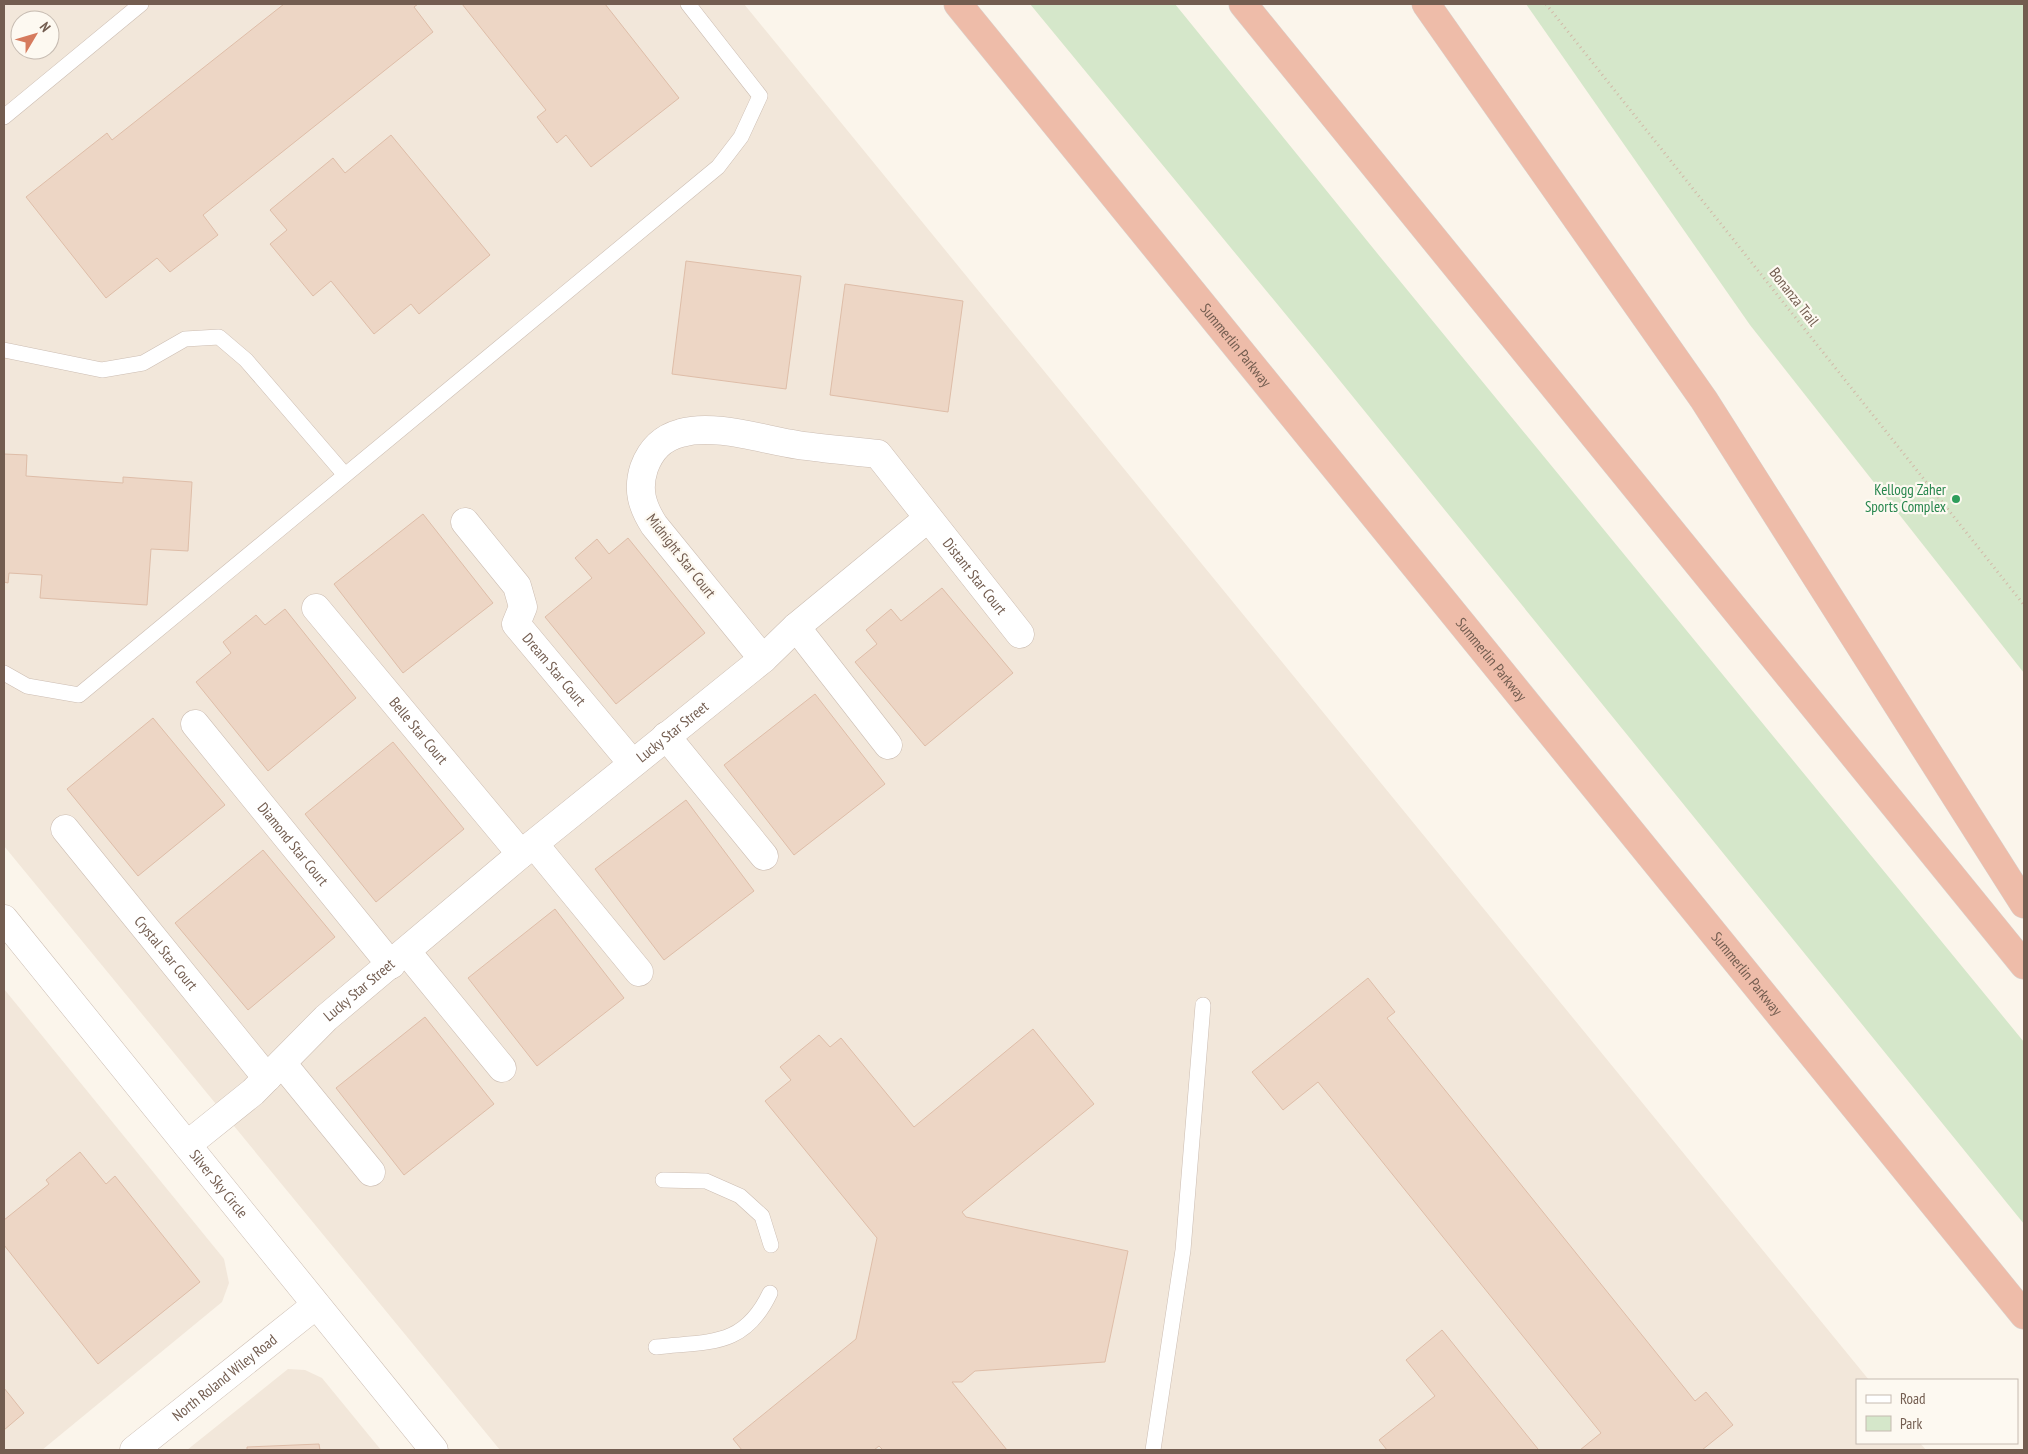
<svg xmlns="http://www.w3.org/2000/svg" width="2028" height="1454" font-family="'PT Sans Narrow',sans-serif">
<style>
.residential{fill:#f2e7da;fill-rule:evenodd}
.green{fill:#d5e7ca}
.building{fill:#edd6c5;stroke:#debda8}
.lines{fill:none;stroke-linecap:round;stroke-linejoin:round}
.lane-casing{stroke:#ccbdb2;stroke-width:16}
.street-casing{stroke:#ccbdb2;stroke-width:29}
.highway-casing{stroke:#d8d2ce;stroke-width:29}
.path{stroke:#d2b9a8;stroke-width:3;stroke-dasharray:1 4;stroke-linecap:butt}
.lane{stroke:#fff;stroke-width:15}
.street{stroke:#fff;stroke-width:28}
.highway{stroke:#eebca9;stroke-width:28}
.leisure-dot{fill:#2e9e5b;stroke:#fdf9f1;stroke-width:2}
.labels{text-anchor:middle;stroke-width:4.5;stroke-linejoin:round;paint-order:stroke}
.street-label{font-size:15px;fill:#735d50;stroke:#fdf9f1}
.leisure-label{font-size:15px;fill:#27864d;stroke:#fdf9f1;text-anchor:end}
</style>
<rect width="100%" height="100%" fill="#fbf5eb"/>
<g class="residential">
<path d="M4,4H744L1869,1380H1857V1443H1920L1926,1450H500L4,846ZM20,20H50V50H20Z"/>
<path d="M4,989L224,1259L229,1283L222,1302L42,1450H4Z"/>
<path d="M288,1369L305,1370L322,1378L381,1450H187Z"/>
</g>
<g class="green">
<path d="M1030,4H1175L1377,253L2024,1042V1224L1315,350Z"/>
<path d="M1526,4H2024V673L1750,325Z"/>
</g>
<g class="building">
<path d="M284,4H418L414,7L433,32L203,215L218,235L170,272L157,258L106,298L26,197L107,133L112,140Z"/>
<path d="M462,4H605L679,98L591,167L566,135L557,143L537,117L546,110Z"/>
<path d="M391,135L490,255L419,314L411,304L374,334L331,281L313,296L270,244L287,230L270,210L333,158L345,173Z"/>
<path d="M686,261L801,276L786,389L672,374Z"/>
<path d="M845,284L963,301L948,412L830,395Z"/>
<path d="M4,454L27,455L26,476L123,483V477L192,482L188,551L151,549L147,605L40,598L42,575L9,573L8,583L4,582Z"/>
<path d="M423,514L493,603L403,673L334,584Z"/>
<path d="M628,538L705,633L616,704L545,617L592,578L575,558L597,539L609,554Z"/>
<path d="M942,588L1013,673L925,746L855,662L877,644L866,630L891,609L901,621Z"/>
<path d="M285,609L356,698L268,771L196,682L231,653L223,642L256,615L265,625Z"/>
<path d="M815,694L885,784L794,855L724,765Z"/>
<path d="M153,718L225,805L138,876L67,789Z"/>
<path d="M393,742L464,829L376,902L305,814Z"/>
<path d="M686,800L754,891L664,960L595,869Z"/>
<path d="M263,850L335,937L248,1010L175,923Z"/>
<path d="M555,909L624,998L537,1066L468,978Z"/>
<path d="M1368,978L1395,1012L1387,1018L1695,1401L1706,1392L1733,1425L1702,1450H1580L1601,1433L1318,1082L1283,1110L1252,1072Z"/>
<path d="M425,1017L494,1104L404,1175L336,1088Z"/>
<path d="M1033,1029L1094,1104L962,1212L966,1217L1128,1251L1105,1362L975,1371L962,1382H952L1007,1450H883L879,1446L874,1450H742L733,1439L856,1339L877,1238L765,1101L791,1080L780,1067L819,1035L830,1047L841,1038L914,1127Z"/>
<path d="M80,1152L106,1184L115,1176L200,1282L98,1364L4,1245V1220L49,1184L46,1180Z"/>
<path d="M1442,1330L1538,1449L1536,1450H1387L1379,1440L1435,1396L1406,1360Z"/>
<path d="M4,1388L24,1413L4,1430Z"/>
<path d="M319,1444L320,1450H247V1447Z"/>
</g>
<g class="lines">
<defs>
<g id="lane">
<path d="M4,117L141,4"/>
<path d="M4,350L102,370L143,363L185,339L219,337L246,360L345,475"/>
<path d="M4,673L27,686L79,695L718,167L741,137L760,96L688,4"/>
<path d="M663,1180L706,1181L740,1196L762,1216L771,1245"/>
<path d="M656,1347C709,1341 744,1348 770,1293"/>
<path d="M1153,1450L1183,1250L1203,1005"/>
</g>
<g id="street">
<path id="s1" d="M465,522L517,586L523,607L516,624L632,763"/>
<path id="s2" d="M316,608L521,854"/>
<path d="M796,627L888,745"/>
<path id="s3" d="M763,659L654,525C642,506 637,490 644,468C651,449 662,438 681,433C714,423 764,440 798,445C825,449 852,451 878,454L1020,634"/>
<path id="s4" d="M195,724L391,965"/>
<path d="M666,736L764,856"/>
<path id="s5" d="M65,829L267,1078"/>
<path d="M534,844L639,972"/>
<path id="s6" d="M4,919L434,1450"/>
<path d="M407,952L502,1068"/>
<path d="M282,1063L371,1172"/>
<path id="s7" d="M187,1145L253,1092L326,1018L521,854L763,659L796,627L927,519"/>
<path id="s8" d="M134,1450L316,1305"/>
</g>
<g id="highway">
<path id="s9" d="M958,4L2024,1315"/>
<path d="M1243,4L2024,965"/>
<path d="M1426,4L1704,400L2024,904"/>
</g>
</defs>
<use href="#lane" class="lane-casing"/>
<use href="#street" class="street-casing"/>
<use href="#highway" class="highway-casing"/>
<path class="path" d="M1546,4L2024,605"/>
<use href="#lane" class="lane"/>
<use href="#street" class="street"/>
<use href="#highway" class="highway"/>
</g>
<circle class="leisure-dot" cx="1956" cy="499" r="5"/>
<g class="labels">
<g class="street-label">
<text transform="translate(1794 297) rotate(52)" y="5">Bonanza Trail</text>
<text dy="5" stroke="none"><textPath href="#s9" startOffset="440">Summerlin Parkway</textPath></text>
<text transform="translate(681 556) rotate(52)" y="5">Midnight Star Court</text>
<text dy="5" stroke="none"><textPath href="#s3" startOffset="641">Distant Star Court</textPath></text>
<text dy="5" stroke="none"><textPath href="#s9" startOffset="845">Summerlin Parkway</textPath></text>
<text dy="5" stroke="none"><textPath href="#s1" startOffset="182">Dream Star Court</textPath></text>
<text dy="5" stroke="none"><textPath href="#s2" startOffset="160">Belle Star Court</textPath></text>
<text dy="5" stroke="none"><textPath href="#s7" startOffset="638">Lucky Star Street</textPath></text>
<text dy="5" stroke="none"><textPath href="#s4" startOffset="155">Diamond Star Court</textPath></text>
<text dy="5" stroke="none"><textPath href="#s5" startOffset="160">Crystal Star Court</textPath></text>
<text dy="5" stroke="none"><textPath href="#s9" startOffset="1250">Summerlin Parkway</textPath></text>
<text dy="5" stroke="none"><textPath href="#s7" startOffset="232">Lucky Star Street</textPath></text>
<text dy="5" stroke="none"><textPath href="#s6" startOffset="341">Silver Sky Circle</textPath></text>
<text dy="5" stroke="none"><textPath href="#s8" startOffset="116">North Roland Wiley Road</textPath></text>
</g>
<g class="leisure-label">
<text x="1946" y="495">Kellogg Zaher<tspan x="1946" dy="17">Sports Complex</tspan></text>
</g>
</g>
<rect width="2028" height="1454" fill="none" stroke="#735d50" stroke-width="10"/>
<rect x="1856" y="1379" width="162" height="65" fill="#fdf9f1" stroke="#c6bbb1"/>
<rect x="1866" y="1395" width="25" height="8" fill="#ffffff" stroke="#c6bbb1"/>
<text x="1900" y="1404" font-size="15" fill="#735d50">Road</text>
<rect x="1866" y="1416" width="25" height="15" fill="#d5e7ca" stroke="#c6bbb1"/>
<text x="1900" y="1429" font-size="15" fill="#735d50">Park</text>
<g transform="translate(35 35) rotate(52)"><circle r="24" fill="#fdf9f1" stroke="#c6bbb1"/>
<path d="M0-4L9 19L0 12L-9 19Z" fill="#d67b5e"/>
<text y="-8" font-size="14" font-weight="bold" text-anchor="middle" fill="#735d50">N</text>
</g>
</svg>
